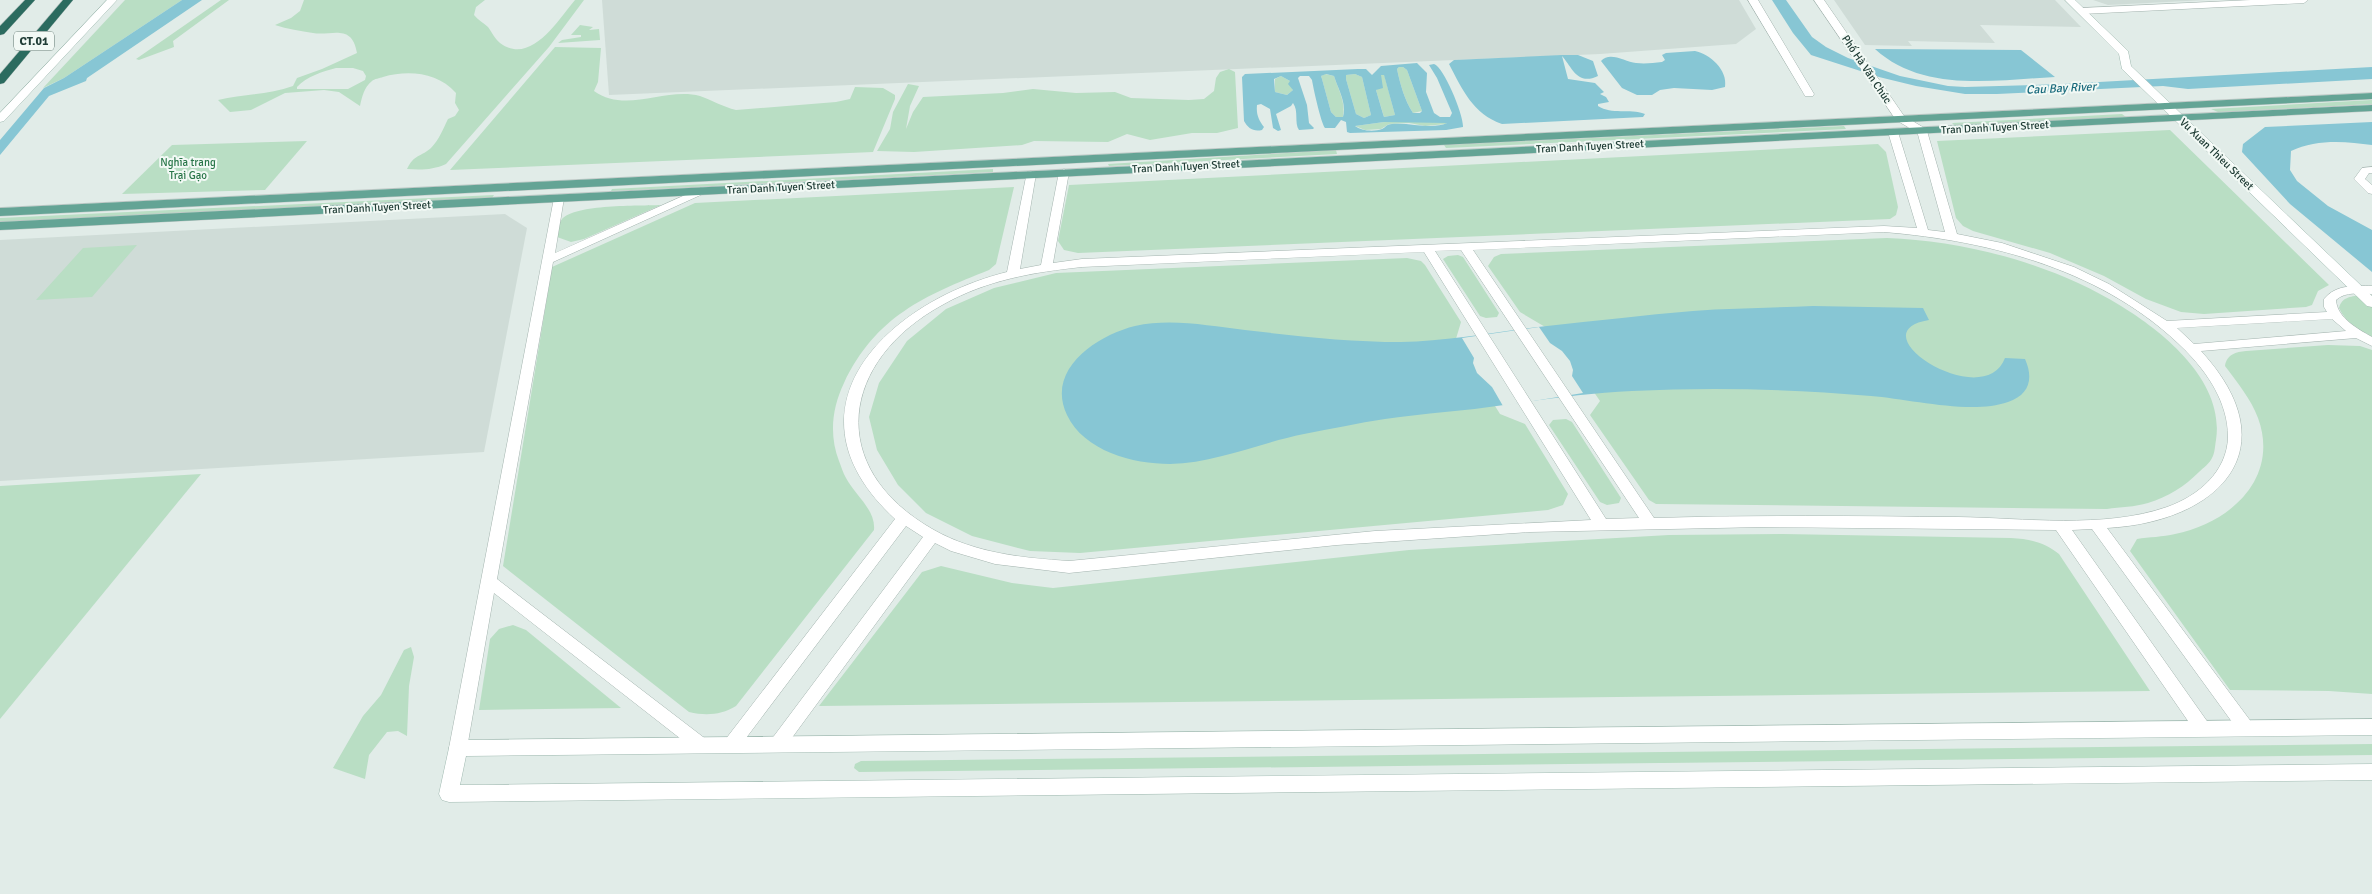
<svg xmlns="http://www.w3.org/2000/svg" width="2372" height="894" font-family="Signika,sans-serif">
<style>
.built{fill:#cfdcd7}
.green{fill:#b9dec4;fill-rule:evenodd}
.water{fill:#87c6d4;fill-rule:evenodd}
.pier{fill:#e1ece8}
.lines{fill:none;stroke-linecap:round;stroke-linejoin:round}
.minor-casing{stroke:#a4b4af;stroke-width:1}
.tertiary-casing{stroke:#a4b4af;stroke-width:1}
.secondary-casing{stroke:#9fb9b0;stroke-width:1}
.primary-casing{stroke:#c1c9c7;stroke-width:1}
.motorway-casing{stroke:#c1c9c7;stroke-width:1}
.minor{fill:#fff;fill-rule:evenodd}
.tertiary{fill:#fff;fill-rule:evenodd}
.secondary{fill:#fff;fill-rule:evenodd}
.primary{fill:#64a495;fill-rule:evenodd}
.motorway{fill:#2b6b5f;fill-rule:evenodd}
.labels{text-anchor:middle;stroke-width:4;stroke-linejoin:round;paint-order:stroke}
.far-street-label{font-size:11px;fill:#213e37;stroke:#f2f9f5}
.far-park-label{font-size:11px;fill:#297649;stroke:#f2f9f5}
.shield{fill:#f2f9f5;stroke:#607670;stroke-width:1}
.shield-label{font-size:12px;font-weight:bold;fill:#213e37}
.far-water-label{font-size:12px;font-style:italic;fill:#186a7c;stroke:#f2f9f5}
</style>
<rect width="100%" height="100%" fill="#e1ece8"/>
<g class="built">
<path d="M602,0H1739L1756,29L1736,44L1600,54L609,95Z"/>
<path d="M1834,0H2055L2081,27L1980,25L1995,43L1908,41L1912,46L1865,45Z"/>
<path d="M2093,0H2206L2108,5Z"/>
<path d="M505,214L527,228L484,452L0,481V240Z"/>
</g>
<g class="green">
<path d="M125,0H182L64,78L43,88Z"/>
<path d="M221,0H229L173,41L174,47L139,60L136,59Z"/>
<path d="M304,0H485L476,7L474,15C478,20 484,23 488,27C492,32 494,38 500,43C531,66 558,20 575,0H584L549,47L446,164C433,170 421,170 407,169C414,154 421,157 431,148C439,140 443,129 448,119L455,116L459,110L455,103L456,93C437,72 408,70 383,77C380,78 374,79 372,81C364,87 362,97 360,106L339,92L324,90L285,93L251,110L230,112L218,100C243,94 269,95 293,86L297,78L322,69L357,53C352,23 332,36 313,33C301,31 287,29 275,25L291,18L300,11ZM336,68H353L363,71L366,76L365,80L348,89H297V87C307,76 322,72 336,68Z"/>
<path d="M580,25L593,27L589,30L599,29L600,40L558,43L562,40L581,37V35H571Z"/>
<path d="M555,47L601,48L598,82L594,91C626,114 665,87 700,96C712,100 723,107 736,110L836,102L850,99L855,87L883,88L895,95V99L873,152L450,170Z"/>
<path d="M1399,67H1403L1407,70L1422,111L1413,113C1405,101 1400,84 1397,69Z"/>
<path d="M1229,69L1235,72L1238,128L1217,133H1192L1150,140L1127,134L1108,142L1034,141L1022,145L914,152L877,151L890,129L893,112L908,84L919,86L910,106L906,129L913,112L923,97L1003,93L1033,89L1076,93L1115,92L1131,98L1189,100L1204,99L1214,91L1216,78L1220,72Z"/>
<path d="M1325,74L1334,76C1338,89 1346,102 1343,117H1336L1331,112L1322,79L1321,76Z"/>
<path d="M1355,74L1362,77L1371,115L1364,118L1356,114L1346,79L1345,75Z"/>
<path d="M1384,74L1395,115L1384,117L1376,90L1379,88L1381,75Z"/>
<path d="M1281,76L1290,81L1293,90L1287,95L1275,92V79Z"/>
<path d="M2372,100V104L2218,112L2211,109Z"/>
<path d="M2122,114L2126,117L1955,126L1952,123Z"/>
<path d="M1384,122H1447L1446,124L1425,126L1409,123L1389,124L1381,129L1365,130L1355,126Z"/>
<path d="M1844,126L1846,129L1446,148L1444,145Z"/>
<path d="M2170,130L2329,285L2318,291L2312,305L2306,307L2204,314L2181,312L2146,299L2104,276L2050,253L1973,231L1963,226L1956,218L1937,141Z"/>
<path d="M307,141L265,190L122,194L172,145Z"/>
<path d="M1878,144L1886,152L1898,207L1896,215L1890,219L1078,253L1064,250L1058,241L1069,185Z"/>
<path d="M1336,150L1337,154L1109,166L1108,164Z"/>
<path d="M993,169V172L611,191L612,189Z"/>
<path d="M1014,187L996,264L989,270C924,296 876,316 844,383C832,408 829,435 839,461C841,466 843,473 846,478C855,495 876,510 874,530L736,706C721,715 706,716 689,712L503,566L552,267L695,203Z"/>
<path d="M494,195L492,198L0,222V218Z"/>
<path d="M661,205L584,239L571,242L557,237C558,231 558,224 562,219C575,204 639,206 661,205Z"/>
<path d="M1887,238C1966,241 2053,264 2121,306C2165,333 2225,382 2216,440C2215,445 2215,453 2212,458C2210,463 2203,468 2199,472C2185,486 2168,497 2148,503C2135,507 2120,507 2107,509L1656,504L1649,500L1590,415L1600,401L1552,331L1520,312L1488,266L1494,257L1501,254Z"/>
<path d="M137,245L92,297L36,300L83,248Z"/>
<path d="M1458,255L1463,257L1499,313L1497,317L1486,318L1480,316L1443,259L1448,256Z"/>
<path d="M1407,258L1421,261L1425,265L1461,322L1455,342L1500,414L1525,424L1568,494L1563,505L1548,510L1080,553L1030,551L972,536L926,513L898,485L877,450L869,417L879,383L907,341L946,309L994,288L1056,273Z"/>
<path d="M2360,295L2372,296V337C2358,329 2346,323 2339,308C2342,297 2350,297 2360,295Z"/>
<path d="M2328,345L2360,346L2372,350V694L2329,691L2230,690L2130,551L2137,539C2149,537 2163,537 2175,534C2230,523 2280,478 2258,418C2251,399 2237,382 2225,366C2227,354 2236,352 2246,351Z"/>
<path d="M1566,419L1572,422L1621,498L1619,503L1607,505L1600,502L1549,425L1553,420Z"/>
<path d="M201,474L0,719V486Z"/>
<path d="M1783,534L2011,538C2030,539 2044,542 2059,554L2150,691L819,706L922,572L941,566L1012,583L1053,588L1409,550L1669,535Z"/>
<path d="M513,625L526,630L621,708L479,710L490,639L499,629Z"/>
<path d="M411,647L414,657L409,686L407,736L398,731L387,732L369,755L365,779L333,768L363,716L381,695L404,650Z"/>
<path d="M2372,744V755L859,772L854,768L855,764L861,761Z"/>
</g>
<g class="water">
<path d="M182,0H202L87,78L86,81L49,96L0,155V140L44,88L64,78Z"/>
<path d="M1772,0H1786L1812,37L1826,47L1848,58L1900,76L1948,86L1965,87L2063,84L2372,67V79L2188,89L2163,86L1997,94H1965L1916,86L1879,77L1811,55L1793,33Z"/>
<path d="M1875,49L2021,50L2055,77C1995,80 1923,93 1875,49Z"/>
<path d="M1695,51C1710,54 1728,70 1725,87L1712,90L1674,88L1660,90L1652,95H1637L1622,88L1601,61C1610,51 1625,62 1636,63C1645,64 1653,63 1662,62L1665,60L1662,55L1666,53Z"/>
<path d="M1562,55H1578L1593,61L1598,76C1577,86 1572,67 1562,56L1568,79L1595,83L1604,92L1600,94L1606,97L1609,102L1598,104V106C1612,115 1629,108 1645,114L1643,117L1502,124C1473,114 1462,89 1449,64L1454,60Z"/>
<path d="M1417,63L1427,73L1426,92L1434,113L1440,117H1450L1452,113L1437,78L1429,65L1434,64C1444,67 1464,116 1463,127L1446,130L1350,133L1347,132L1346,122L1341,120L1335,128H1325C1321,123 1313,87 1312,80L1309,76H1300L1298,78L1307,105L1309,123L1314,128L1313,129L1299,130C1294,123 1299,111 1293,103L1291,106L1276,114L1281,130L1278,131L1273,128L1270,109L1261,104L1257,105C1256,115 1259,120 1264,127L1262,130C1253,132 1248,128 1244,121L1242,77L1245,74L1358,69H1366L1372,75L1381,66ZM1399,67H1403L1407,70L1422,111L1420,113H1413C1405,101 1400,84 1397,69ZM1326,74L1334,76C1338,89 1347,103 1343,117H1336L1331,112L1322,79L1321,76ZM1355,74L1362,77L1371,115L1364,118L1356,114L1346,79V75ZM1381,75H1384L1395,115L1384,117L1383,114L1376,90L1383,88ZM1281,76L1290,81L1288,84L1293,90L1287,95L1275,92L1274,79ZM1384,122L1447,123C1432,130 1409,122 1392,124C1387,124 1386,127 1382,129C1374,132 1361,131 1355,126Z"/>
<path d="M2372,122V145C2345,141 2316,139 2291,151L2290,170L2297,181L2328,206L2372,230V272L2290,204L2242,152L2243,144L2265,127Z"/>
<path d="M1813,306L1923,308L1929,320C1854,332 1984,414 2005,358L2025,359C2034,379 2029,395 2008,402C1971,415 1910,399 1871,396C1791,389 1712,387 1632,391C1589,393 1547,399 1504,405C1465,411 1425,413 1385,419C1358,423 1331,429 1304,434C1259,443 1215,463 1170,464C1133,464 1084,451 1067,415C1045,369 1098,335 1135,326C1172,318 1208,326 1245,330C1296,336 1349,342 1401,342C1450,341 1498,331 1547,326C1595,321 1644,315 1693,311C1733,308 1773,308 1813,306Z"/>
</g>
<path class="pier" d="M1539,327L1550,343L1562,351L1570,361L1573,370L1572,376L1583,393L1503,406L1492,387L1477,373L1473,363L1474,358L1462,338Z"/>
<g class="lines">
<defs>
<g id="minor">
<path d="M2251,0H2308L2304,3L2082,14L2078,11L2082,8Z"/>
<path d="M1922,128L1927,131L1957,234L2002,243L2074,267L2109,284L2167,321L2327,312L2324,307V299C2336,284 2355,286 2372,286V294C2360,294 2346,291 2336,300C2337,318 2358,329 2372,337V346L2356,338L2201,351C2291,449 2219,522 2107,528L2252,723L2254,728L2252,733L2246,735L2240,733L2092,529L2072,530L2209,724L2211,729L2209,734L2203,736L2197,734L2056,530L1763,527L1530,532L1337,545L1069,573L995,564L951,551L935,543L783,750L777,752L771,750L768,745L771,740L923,537L906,526L737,750L731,752L725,750L722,745L725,740L895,519C776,409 887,302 1007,272L1027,172L1031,171L1036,174L1020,269L1041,265L1059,172L1064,169L1069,172L1053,263L1082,259L1884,226L1917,228L1888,132L1893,129L1898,132L1928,230L1945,232L1917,131ZM1884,232C1993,241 2106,271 2185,350C2208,373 2228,403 2228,437C2227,472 2198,496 2167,507C2104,529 2023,518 1958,517C1856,516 1755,515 1654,518L1473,250ZM1461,250L1639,518L1606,519L1435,251ZM1424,252L1591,520L1375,531L1069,561C1022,558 975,553 934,530C824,468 840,360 944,304C987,280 1034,272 1082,267ZM2332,319L2346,331L2194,344L2177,328Z"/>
<path d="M2372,167V173H2369L2365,179L2372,185V194L2368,193L2354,179L2362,168Z"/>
<path d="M701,188L705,189V193L553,262L497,579L707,740L710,745L707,750L701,752L695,750L494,593L467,748L464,753L458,755L452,753L449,748L554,198L559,195L564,198L555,253Z"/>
</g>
<g id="tertiary">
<path d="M1748,0H1758L1814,94L1813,96H1805L1804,94Z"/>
<path d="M1814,0H1824L1904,116L1926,129V133H1918L1896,120Z"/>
</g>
<g id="secondary">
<path d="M107,0H117L4,121L0,122V113Z"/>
<path d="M2065,0H2075L2128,51L2131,66L2372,296V307L2367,306L2122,69L2119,54Z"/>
<path d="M2372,719V735L466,756L460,785L2372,764V780L449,802L442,800L439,794L449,748L451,742L458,740Z"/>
</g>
<g id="primary">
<path d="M2372,93V99L0,216V208Z"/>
<path d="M2372,105V111L0,230V222Z"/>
</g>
<g id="motorway">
<path d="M25,0H35L4,34L0,35V26Z"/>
<path d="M63,0H73L4,83L0,84V74Z"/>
</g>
</defs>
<use href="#minor" class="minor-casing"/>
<use href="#tertiary" class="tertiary-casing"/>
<use href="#secondary" class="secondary-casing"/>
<use href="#primary" class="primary-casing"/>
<use href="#motorway" class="motorway-casing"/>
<use href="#minor" class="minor"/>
<use href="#tertiary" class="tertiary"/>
<use href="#secondary" class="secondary"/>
<use href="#primary" class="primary"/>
<use href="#motorway" class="motorway"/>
</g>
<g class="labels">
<g class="far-street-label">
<text transform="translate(1867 69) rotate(56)" y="4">Phố Hà Văn Chúc</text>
<text transform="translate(1995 127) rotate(-3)" y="4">Tran Danh Tuyen Street</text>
<text transform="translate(1590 146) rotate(-3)" y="4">Tran Danh Tuyen Street</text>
<text transform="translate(2217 154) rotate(44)" y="4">Vu Xuan Thieu Street</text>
<text transform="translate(1186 166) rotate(-3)" y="4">Tran Danh Tuyen Street</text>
<text transform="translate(781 187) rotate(-3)" y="4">Tran Danh Tuyen Street</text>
<text transform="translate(377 207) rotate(-3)" y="4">Tran Danh Tuyen Street</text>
</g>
<g class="far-park-label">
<text x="188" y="166">Nghĩa trang<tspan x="188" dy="13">Trại Gạo</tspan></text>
</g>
<rect class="shield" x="14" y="31.5" width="40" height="19" rx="4"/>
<g class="shield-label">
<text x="34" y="45">CT.01</text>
</g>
<g class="far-water-label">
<text transform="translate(2061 88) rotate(-3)" y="4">Cau Bay River</text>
</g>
</g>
</svg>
